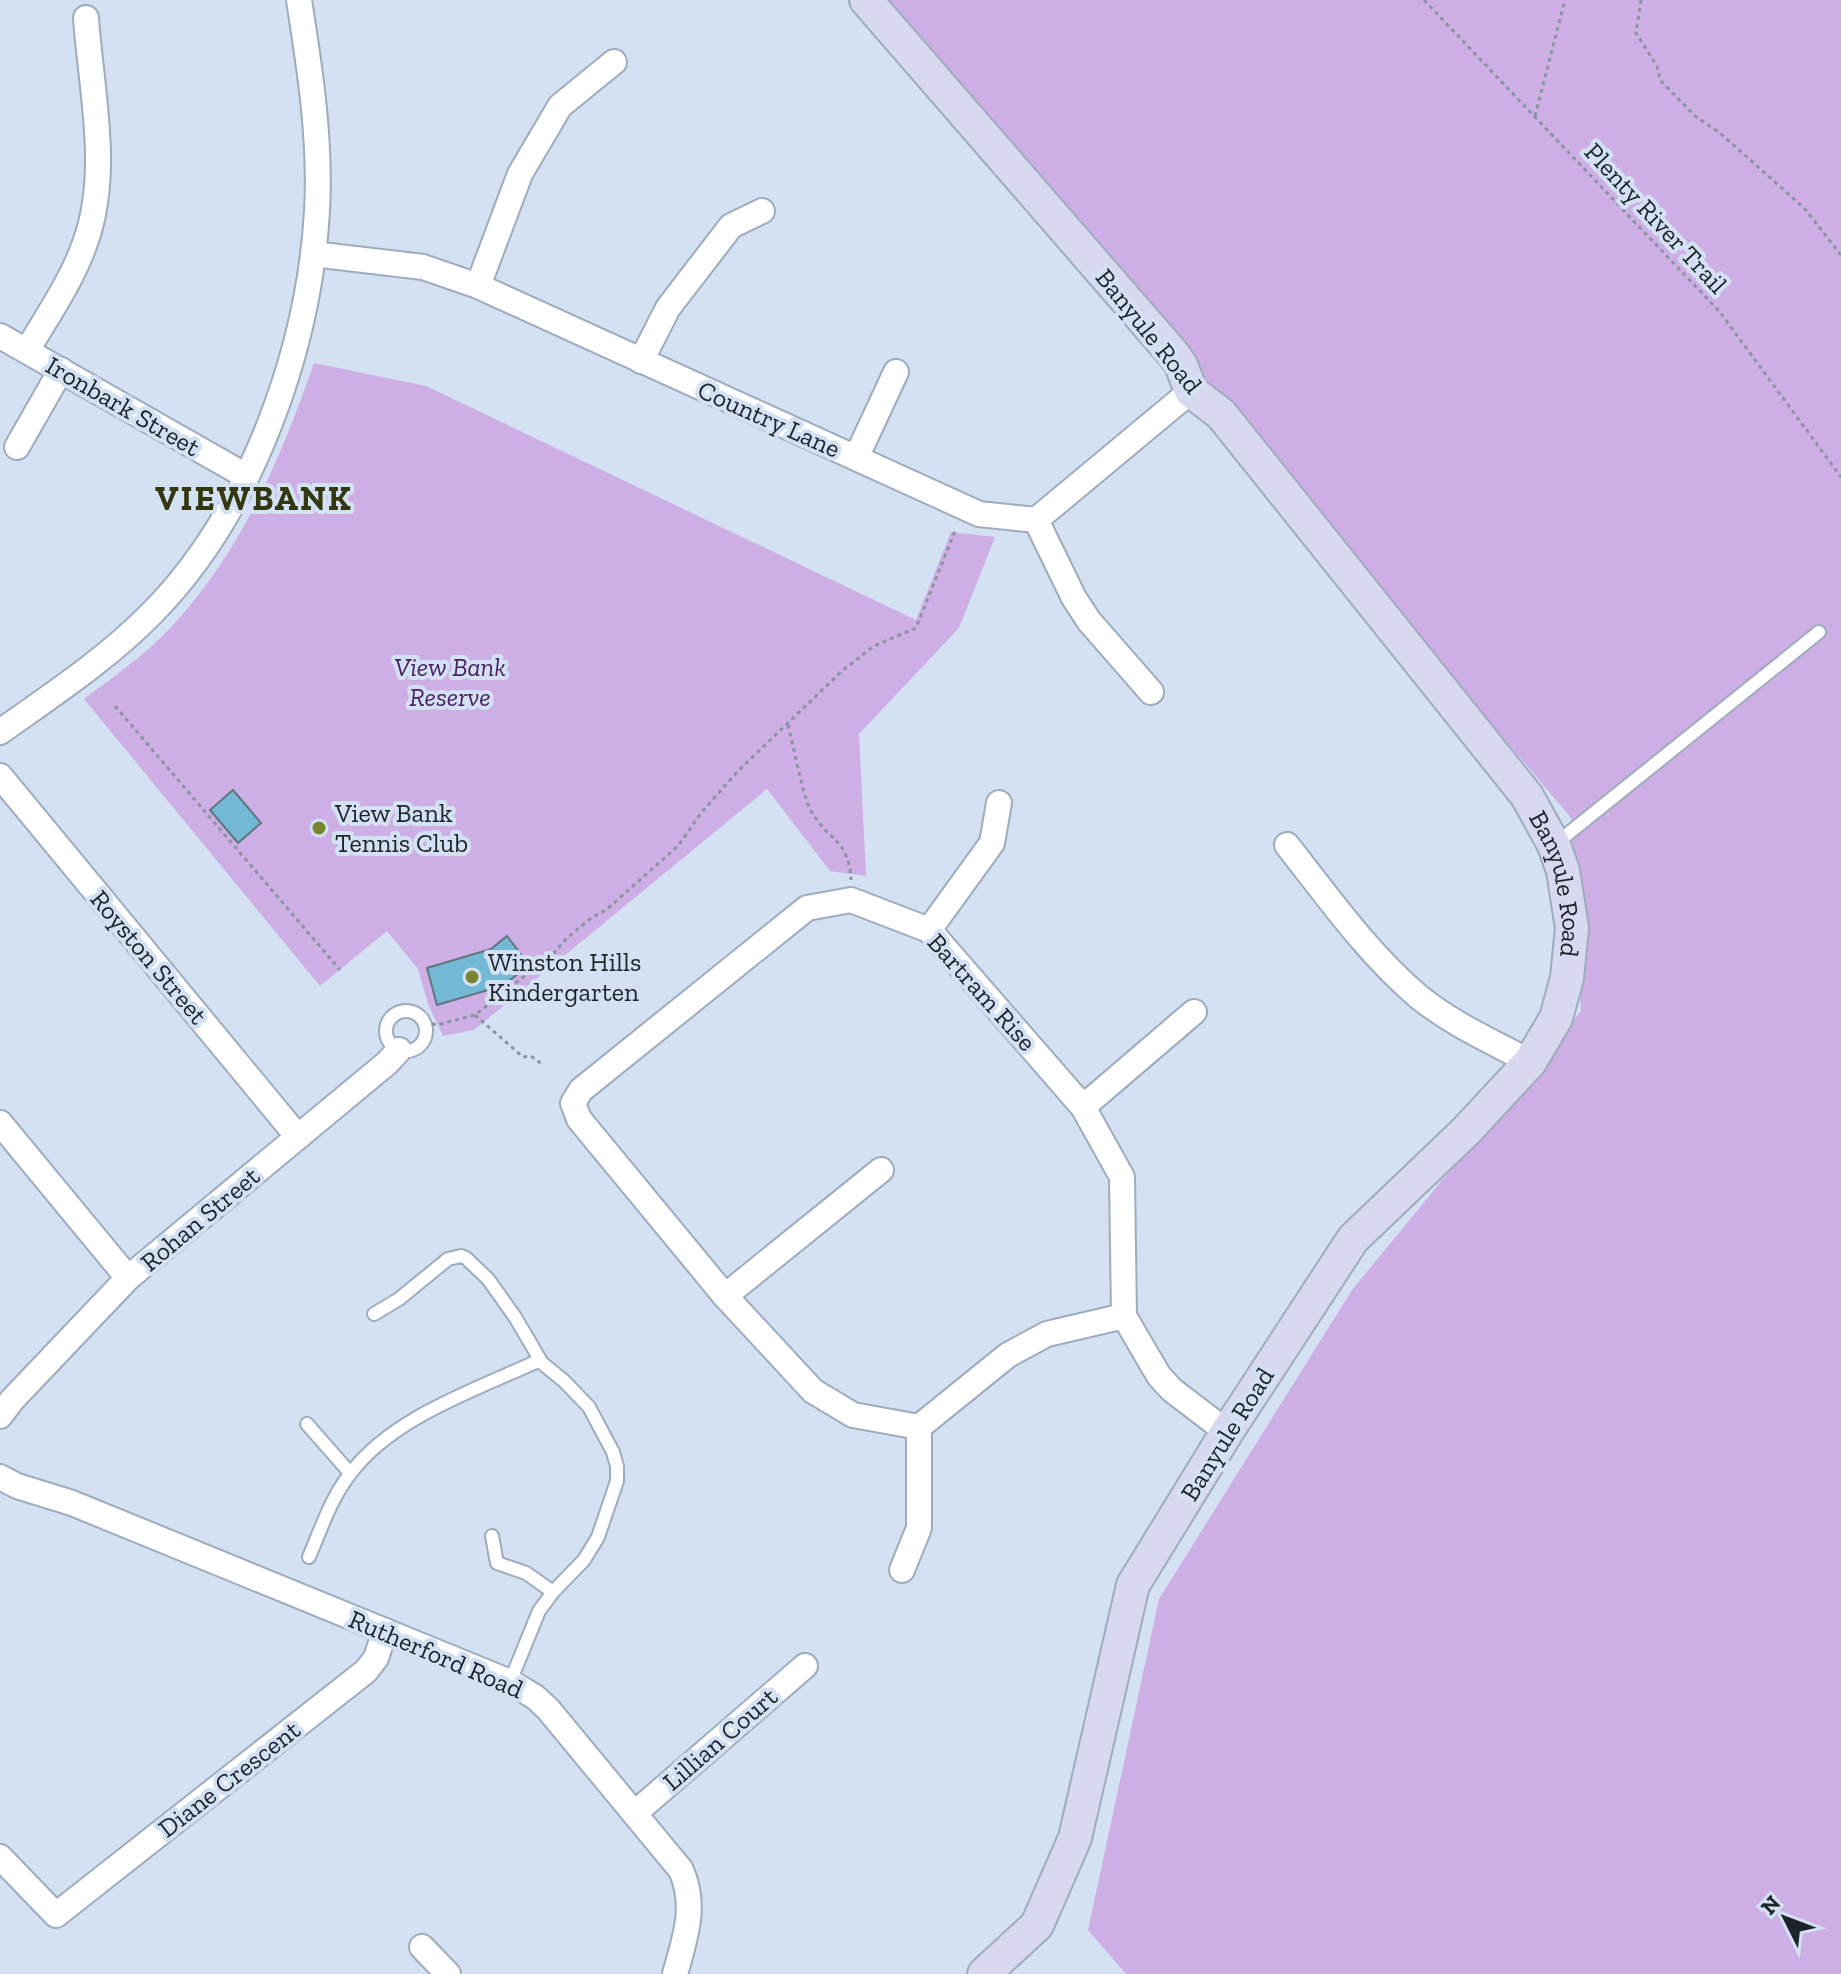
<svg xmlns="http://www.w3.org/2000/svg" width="1841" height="1974" font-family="'Zilla Slab',serif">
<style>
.green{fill:#ceafe5}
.building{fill:#73b9d6;stroke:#607680;stroke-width:2}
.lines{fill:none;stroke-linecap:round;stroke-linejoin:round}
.lane-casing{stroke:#9eacbd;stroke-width:16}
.street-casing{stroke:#9eacbd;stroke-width:28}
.secondary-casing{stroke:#9eacbd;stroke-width:36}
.path{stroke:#8a94a2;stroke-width:3;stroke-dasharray:4 4;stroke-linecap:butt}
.lane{stroke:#fff;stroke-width:12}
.street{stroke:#fff;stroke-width:24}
.secondary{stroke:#d8d8f0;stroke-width:32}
.poi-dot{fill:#7a8531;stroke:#d3e1f3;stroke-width:3}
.labels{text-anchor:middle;stroke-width:8;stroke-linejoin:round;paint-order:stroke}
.street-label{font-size:26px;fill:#1e232a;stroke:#d3e1f3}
.park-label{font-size:26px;font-style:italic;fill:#4b2363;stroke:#d3e1f3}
.poi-label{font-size:26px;fill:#1e232a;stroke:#d3e1f3;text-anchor:start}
.district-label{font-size:34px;font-weight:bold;letter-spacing:2px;fill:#333810;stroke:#d3e1f3}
</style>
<rect width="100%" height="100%" fill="#d3e1f3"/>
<g class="green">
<path d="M881,0H1841V1974H1126L1088,1930L1159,1599L1352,1290L1581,1011L1571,818Z"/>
<path d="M314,363L426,386L916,620L951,532L995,537L959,628L859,734L866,876L830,871L767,789L474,1030L443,1036L428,1004L418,969L387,931L320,986L84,699C115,676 147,653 173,625C242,550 281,458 314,363Z"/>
</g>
<g class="building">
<path d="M233,790L261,823L238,843L210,810Z"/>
<path d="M507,936L529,965L490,996L488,990L437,1005L427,968L491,949Z"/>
</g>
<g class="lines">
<defs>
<g id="lane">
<path d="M1554,845L1819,632"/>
<circle cx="406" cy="1031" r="20"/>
<path d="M374,1314L399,1299L448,1259L461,1256L466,1258L488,1279L515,1317L542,1363L564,1381L589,1407L613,1452L617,1466V1481L598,1537L584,1560L553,1592L539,1611L510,1682"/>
<path d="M307,1424L350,1473"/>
<path d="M492,1536L497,1563L526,1573L553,1592"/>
<path d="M309,1557C321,1529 331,1498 350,1474C392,1417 478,1389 540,1360"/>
</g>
<g id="street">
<path d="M313,254L423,267L478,286L979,514L1036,520L1191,391"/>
<path d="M478,286L520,174L560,106L614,62"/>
<path d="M0,336L246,476"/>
<path d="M27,351C47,316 72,281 85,243C111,172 91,91 86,18"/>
<path d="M641,361L668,308L731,226L762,211"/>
<path d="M17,447L61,370"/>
<path d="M856,458L896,372"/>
<path d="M1036,520L1074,598L1089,621L1151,692"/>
<path d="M0,732C52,695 107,659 152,613C251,513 309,350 317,211C321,140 310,70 299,0"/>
<path d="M0,776L298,1137"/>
<path d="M1287,845C1328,897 1368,954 1419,997C1452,1024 1493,1042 1530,1062"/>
<path d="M929,930L992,843L999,803"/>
<path d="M1083,1107L1194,1012"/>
<path d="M0,1123L128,1278"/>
<path d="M725,1296L881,1170"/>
<path d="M1124,1316L1047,1334L1008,1355L919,1427L853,1415L813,1391L725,1296L579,1119L573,1103L581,1090L807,908L851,900L929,930L1083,1107L1122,1177L1124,1316L1159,1376L1172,1390L1227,1432"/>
<path d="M0,1416L12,1400L128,1278L387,1063L399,1050"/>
<path d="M0,1477L17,1486L72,1503L510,1682L535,1697L548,1709L681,1870C697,1906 685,1938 675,1974"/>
<path d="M902,1570L919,1528V1427"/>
<path d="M635,1813L805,1666"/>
<path d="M0,1857L56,1915L366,1671L376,1658L385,1631"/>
<path d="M422,1947L448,1974"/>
</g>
<g id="secondary">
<path id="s1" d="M866,0L1174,355L1181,365L1191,391L1221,414L1527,796L1554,845L1563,871L1572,928L1567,978L1556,1018L1530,1062L1466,1131L1353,1239L1227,1432L1133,1585L1075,1838L1037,1925L984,1974"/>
</g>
</defs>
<use href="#lane" class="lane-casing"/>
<use href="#street" class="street-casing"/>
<use href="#secondary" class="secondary-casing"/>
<g class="path">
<path d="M1424,0L1719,311L1841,477"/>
<path d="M1641,0L1636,33L1657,66L1660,80L1695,116L1720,133L1805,209L1841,255"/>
<path d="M1535,116L1565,0"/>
<path d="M115,706L340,970"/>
<path d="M788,725C794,747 802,794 811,811C829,842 849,839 851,880"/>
<path d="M475,1015L523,1057L531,1056L543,1065"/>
<path d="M424,1022L437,1025L475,1015L553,954L566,939L591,918L606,910L678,846L701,813L737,772L843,670L874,646L916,628L955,531"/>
</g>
<use href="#lane" class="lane"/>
<use href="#street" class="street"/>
<use href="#secondary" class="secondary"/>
</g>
<g class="poi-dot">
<circle cx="319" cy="828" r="8"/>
<circle cx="472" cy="977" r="8"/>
</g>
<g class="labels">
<g class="street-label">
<text transform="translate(1656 218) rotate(47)" y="9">Plenty River Trail</text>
<text transform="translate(1149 331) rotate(51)" y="9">Banyule Road</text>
<text transform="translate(123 406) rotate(30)" y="9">Ironbark Street</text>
<text transform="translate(769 419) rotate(24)" y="9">Country Lane</text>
<text dy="9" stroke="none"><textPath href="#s1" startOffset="1132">Banyule Road</textPath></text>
<text transform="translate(149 957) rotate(50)" y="9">Royston Street</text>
<text transform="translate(982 992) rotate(48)" y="9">Bartram Rise</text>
<text transform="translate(200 1219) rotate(-40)" y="9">Rohan Street</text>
<text transform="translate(1227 1434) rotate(-58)" y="9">Banyule Road</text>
<text transform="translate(436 1654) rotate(23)" y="9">Rutherford Road</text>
<text transform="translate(720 1739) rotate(-41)" y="9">Lillian Court</text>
<text transform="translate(229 1779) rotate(-38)" y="9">Diane Crescent</text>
</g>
<g class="park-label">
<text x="450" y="676">View Bank<tspan x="450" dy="30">Reserve</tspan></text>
</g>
<g class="poi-label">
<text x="335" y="822">View Bank<tspan x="335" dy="30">Tennis Club</tspan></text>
<text x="488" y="971">Winston Hills<tspan x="488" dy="30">Kindergarten</tspan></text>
</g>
<g class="district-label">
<text x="254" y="510">VIEWBANK</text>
</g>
</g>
<g transform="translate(1785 1918) rotate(312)" stroke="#d3e1f3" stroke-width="6" paint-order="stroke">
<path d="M0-6L14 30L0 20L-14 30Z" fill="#1e232a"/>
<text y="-12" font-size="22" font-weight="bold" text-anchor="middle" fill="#1e232a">N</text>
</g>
</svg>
